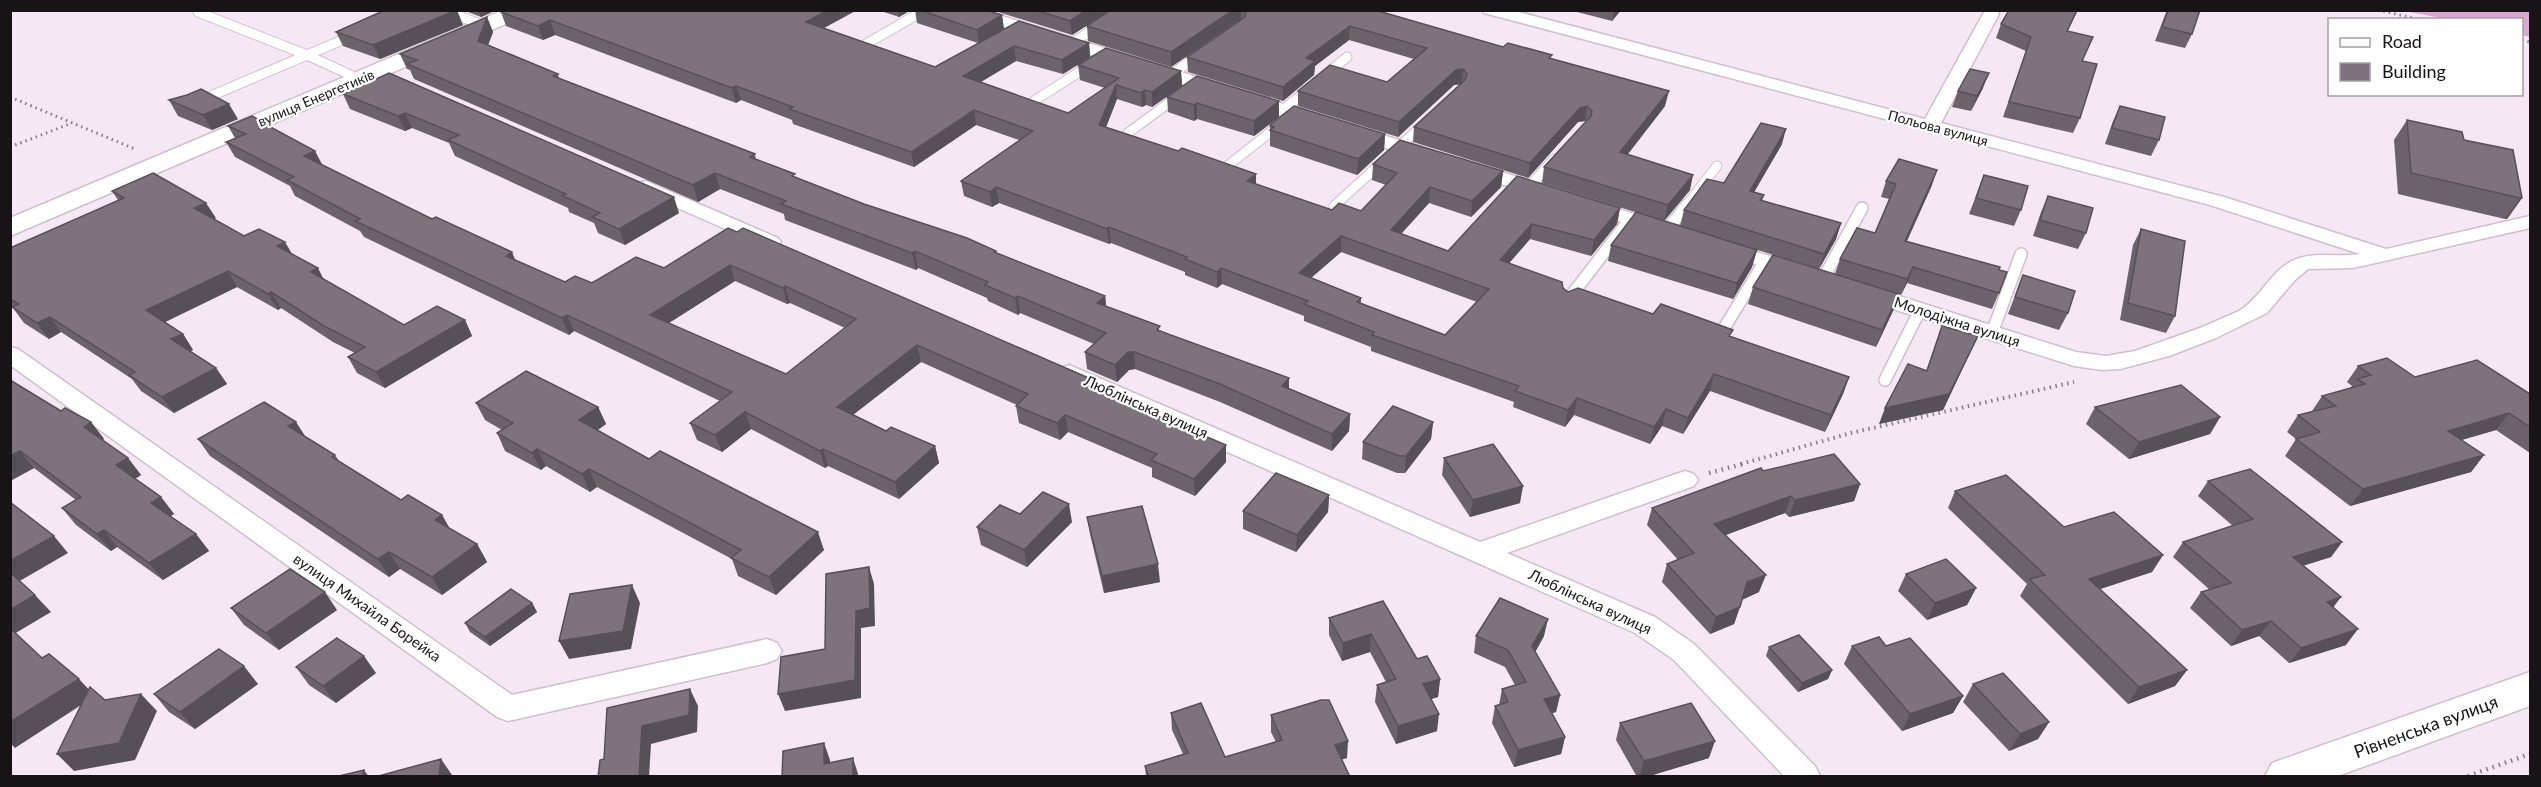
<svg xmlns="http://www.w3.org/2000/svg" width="2541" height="787" font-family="Lato,sans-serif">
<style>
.green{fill:#d8a8d2}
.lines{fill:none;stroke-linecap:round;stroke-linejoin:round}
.service-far1-casing{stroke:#cec0cc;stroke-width:11}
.service-casing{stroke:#cec0cc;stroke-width:14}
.minor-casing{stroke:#cec0cc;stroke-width:3}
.tertiary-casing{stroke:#cec0cc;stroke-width:3}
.secondary-casing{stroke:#cec0cc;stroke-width:3}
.path-far2{stroke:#877d85;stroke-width:3;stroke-dasharray:1.5 4;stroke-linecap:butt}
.path-far1{stroke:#877d85;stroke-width:4;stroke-dasharray:1.5 4.5;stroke-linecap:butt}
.path{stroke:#877d85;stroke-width:4.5;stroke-dasharray:1.5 5;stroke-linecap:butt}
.service-far1{stroke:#fff;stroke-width:9}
.service{stroke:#fff;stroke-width:11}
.minor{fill:#fff;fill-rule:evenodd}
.tertiary{fill:#fff;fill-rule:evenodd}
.secondary{fill:#fff;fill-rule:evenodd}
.wall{fill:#6c626c;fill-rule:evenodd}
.shaded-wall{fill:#585058}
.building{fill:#7e727d;stroke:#585058;stroke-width:1.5;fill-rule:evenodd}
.labels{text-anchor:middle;stroke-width:4.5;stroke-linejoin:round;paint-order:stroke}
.far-street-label{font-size:14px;fill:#181317;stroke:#fff}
.street-label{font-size:15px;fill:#181317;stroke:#fff}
.near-street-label{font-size:18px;fill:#181317;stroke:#fff}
</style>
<rect width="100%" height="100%" fill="#f6e7f4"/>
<path class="green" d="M2404,11H2530V37L2522,35V20L2447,19Z"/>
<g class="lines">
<defs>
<g id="service-far1">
<path d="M444,10L485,26"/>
<path d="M198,12L307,55L359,79"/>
<path d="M866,44L925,10"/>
<path d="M1071,44L1122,10"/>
<path d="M1171,75L1199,55"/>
<path d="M1323,77L1347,57"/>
<path d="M199,101L354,35"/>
<path d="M1034,101L1093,63"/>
<path d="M1283,110L1310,88"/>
<path d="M1128,133L1181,94"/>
<path d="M1226,167L1282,123"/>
<path d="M1529,187L1554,159"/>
<path d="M1334,206L1423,125"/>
<path d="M1686,206L1717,166"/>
</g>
<g id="service">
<path d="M1667,230L1687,205"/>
<path d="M1823,279L1862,208"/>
<path d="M1567,301L1630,219"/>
<path d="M1992,333L2021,254"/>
<path d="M1720,335L1765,261"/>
<path d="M1885,380L1920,310"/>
</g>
<g id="minor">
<path d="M957,10H983L1325,117L1327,121L1318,127L1311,125L959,13Z"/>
<path d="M1482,10H1511L1925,119L1983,14L1985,11L1997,10L1999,14L1941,123L2224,197L2386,249L2530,216V228L2353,268L2308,269L2294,281L2267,313L2216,338L2169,356L2120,369L2102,370L2074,366L1858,298L1855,293L1858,288H1874L2076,352L2106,356L2135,351L2200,328L2239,311C2260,298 2270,273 2290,262C2310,250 2338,258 2360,254L2210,205L1484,13Z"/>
<path d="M1354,126L1434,151L1437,155L1427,161L1347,136L1345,132L1347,128Z"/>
<path d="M1471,163L1551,187L1554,191L1551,195L1544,197L1464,173L1461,169Z"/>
<path d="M646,181L778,238L781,242L778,246H764L639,191L636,187L639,183Z"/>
<path d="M1589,200L1668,224L1671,228L1668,232L1661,234L1582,210L1579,206L1582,202Z"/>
<path d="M1723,242L1807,267L1810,272L1807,277L1799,278L1716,252L1712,248L1716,244Z"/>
<path d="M10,347L18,349L512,695L767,639L777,643L782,651L777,659L767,663L508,721L497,717L10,365Z"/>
<path d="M1069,365L1480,542L1676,474L1685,471L1694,474L1698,480L1694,486L1507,553L1655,617L1694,644L1815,766L1820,776H1784L1674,660L1635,633L1061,378L1057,373L1061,368Z"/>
</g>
<path id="tertiary" d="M503,10H532L529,14L10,236V218Z"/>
<path id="secondary" d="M2530,672V706L2338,776H2265L2272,763Z"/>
</defs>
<use href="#service-far1" class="service-far1-casing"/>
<use href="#service" class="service-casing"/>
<use href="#minor" class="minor-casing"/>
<use href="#tertiary" class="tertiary-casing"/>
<use href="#secondary" class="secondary-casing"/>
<g class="path-far2">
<path d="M2378,10L2422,20"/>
<path d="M2522,40L2530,42"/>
<path d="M10,97L135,149"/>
<path d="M10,147L72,123"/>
</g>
<path class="path-far1" d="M1741,464L1851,433L2074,382"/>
<g class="path">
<path d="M1709,473L1746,463"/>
<path d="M2468,776L2530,754"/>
</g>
<use href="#service-far1" class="service-far1"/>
<use href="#service" class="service"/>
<use href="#minor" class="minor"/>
<use href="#tertiary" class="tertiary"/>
<use href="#secondary" class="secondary"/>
</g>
<g class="wall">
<path d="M463,10H496L481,17Z"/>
<path d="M857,10L824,28L935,67L978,43L917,23L915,10H986L1002,15L1004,29L1089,43L1090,57L1063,74L1016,61L980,82L1068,113L1105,88L1080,80L1078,65L1181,71L1182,86L1152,107L1146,105L1142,107L1117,99L1106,127L1256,184L1332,210L1361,211L1386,185L1372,180L1373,164L1503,171L1501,187L1471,217L1429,203L1401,234L1448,251L1517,176L1620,208L1617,224L1591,256L1530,239L1509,263L1563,288L1568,292L1653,314L1732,337L1849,377L1843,394L1825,432L1710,391L1683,434L1662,426L1650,444L1574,415L1565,427L1513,407L1514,402L1371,351V347L1304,321V316L1222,284L1217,288L1185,275V272L1111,243L1109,244L999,203L992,207L964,196L961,181L1019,140L976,125L914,167L793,124L792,120L741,100L736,103L555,35L543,40L506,26L501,12ZM1341,252L1477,302L1445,335L1361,303V298L1311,278Z"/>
<path d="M878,10H911L899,17Z"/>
<path d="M992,10H1111L1072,35Z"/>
<path d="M1111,10H1375L1503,47L1551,59L1665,106L1628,154L1690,190L1664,221L1542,183L1544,167L1586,122L1585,121L1578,122L1528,178L1413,142L1414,127L1461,84L1454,85L1398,137L1298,106V91L1387,82L1414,59L1349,40L1315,66L1314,75L1283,101L1188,72L1187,57L1241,19L1171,67L1088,41L1087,26Z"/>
<path d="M1577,10H1621L1612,21L1577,12Z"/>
<path d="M2167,10L2192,34L2185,48L2155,41Z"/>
<path d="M487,17L493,32L488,45L558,74L559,78L755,154L756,160L795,178L864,204L997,253L1105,296L1106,306L1289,388L1350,414L1349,431L1332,451L1220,402L1135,369L1129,370L1117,382L1087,369L1085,352L1094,344L1020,313L1018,315L988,301L987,298L918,268L916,270L785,220L784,214L720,189L698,202L414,79L410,70L407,69L400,54Z"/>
<path d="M2001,24L2068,31L2082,61L2080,118L2073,133L2003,117L2026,51L1996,38Z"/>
<path d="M463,25L380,59L343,46L336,32Z"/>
<path d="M389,73L679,213L625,245L598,233L594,223L569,212L568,208L455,156L449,143L412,128L405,131L350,109L343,94Z"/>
<path d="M1983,88L1971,111L1952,107L1958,91Z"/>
<path d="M1167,97L1279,117L1254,136L1197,119L1194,121L1168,112Z"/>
<path d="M169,100L238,119L212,130L178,116Z"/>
<path d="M2120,106L2159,140L2151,156L2105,144L2113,121Z"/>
<path d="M2407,120L2464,140L2522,198L2507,219H2505L2398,194L2394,140Z"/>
<path d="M263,122L265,126L323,165L515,260L565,282L592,283L664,268L728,228L1099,391L1226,462L1195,496L1152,477V468L1068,432L1060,440L1019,423L1016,406L1017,405L921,362L853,415L886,431L935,446L939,463L899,499L828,466L825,468L751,429L722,452L697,440L690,423L720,401L574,331L569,335L364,237L360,231L295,196L290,186L235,157L226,142L235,138L228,126ZM735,281L787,304L790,303L845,328L786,374L669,323Z"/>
<path d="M1270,125L1385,134L1384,150L1357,175L1270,146Z"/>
<path d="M1782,144L1754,192L1764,195L1762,201L1841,223L1836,239L1819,269L1680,226L1684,210Z"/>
<path d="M1984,175L2021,210L2014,226L1969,214Z"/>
<path d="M1886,181L1932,185L1907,241L1999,270V293L1992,309L1907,283L1901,295L1899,294L1893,311L1876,347L1748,304L1753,287L1835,274L1840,259L1875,233L1889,199L1881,197Z"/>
<path d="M112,191L216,218L213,219L244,236L293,255L324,280L404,325L465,320L472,336L385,388L357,373L348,357L355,353L333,342L281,308L278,310L237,287L165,322L183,334L193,350L190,351L216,368L227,384L174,413L141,391L132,379L61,332L49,339L24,323L13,308L10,307V248L118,200Z"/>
<path d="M2048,196L2086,233L2078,249L2033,236L2041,212Z"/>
<path d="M2141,229L2175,316L2166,333L2120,320L2133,245Z"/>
<path d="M1611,245L1757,250L1752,267L1733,299L1608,261Z"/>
<path d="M2023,275L2068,313L2059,330L2008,314Z"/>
<path d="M1942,326L1978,336L1943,410L1879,424L1926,371Z"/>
<path d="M2358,366L2415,377L2530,394V453L2496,430L2462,440L2484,455L2471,472L2350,506L2285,456L2296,439L2287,432L2298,415L2312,411L2322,396L2350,388L2352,386L2347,382Z"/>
<path d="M15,383L61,411L91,422L104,439L103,440L128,458L141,475L135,479L161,497L174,514L170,516L196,534L209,551L163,580L117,547L111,551L76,525L62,508L76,500L34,468L10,481Z"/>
<path d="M476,403L598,407L606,424L597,430L649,459L824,550L776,595L738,576L732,559L597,487L590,492L546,466L541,470L505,451L497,433L502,430L485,420Z"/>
<path d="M2095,407L2220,417L2210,434L2129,459L2086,424Z"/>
<path d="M1433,422L1431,439L1405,473H1397L1362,459L1363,442Z"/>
<path d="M305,437L335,455L339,461L401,500L442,515L450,529L477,544L487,562L442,595L400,569L389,577L210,456L198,439Z"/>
<path d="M1444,458L1520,503L1470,517L1442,475Z"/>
<path d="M1763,471L1860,484L1854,501L1789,517L1785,513L1726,535L1759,592L1742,600L1734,624L1710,634L1662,582L1667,564L1678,560L1647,525L1652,508Z"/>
<path d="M2208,481L2342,542L2331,557L2303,566L2333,608L2346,645L2289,663L2259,636L2231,646L2190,608L2201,592L2210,590L2173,557L2183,542L2233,526L2198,496Z"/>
<path d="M1955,491L2064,527L2163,555L2152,572L2100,589L2187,670L2175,686L2128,704L2020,596L2027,584L1948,508Z"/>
<path d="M1329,495L1328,512L1296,552L1243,529V511Z"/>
<path d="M1020,514L1072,522L1027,567L981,545L977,527Z"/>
<path d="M1087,517L1160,582L1104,593L1090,534Z"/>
<path d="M1906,574L1976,588L1967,605L1927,620L1898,591Z"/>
<path d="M1383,601L1417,659L1440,679L1438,697L1431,699L1437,731L1396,744L1375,702L1377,685L1386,682L1370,652L1342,661L1329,635V618Z"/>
<path d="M532,603L537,612L490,646L470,632L465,623Z"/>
<path d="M231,608L337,610L279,650L244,625Z"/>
<path d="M1476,636H1544L1535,652L1560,695L1556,712L1552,713L1565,737L1561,754L1514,767L1492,723L1495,706L1499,705L1502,689L1515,685L1505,667L1474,653Z"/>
<path d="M1852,646H1886L1963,696L1953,713L1902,731L1844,664Z"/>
<path d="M1769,647L1832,670L1828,679L1798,692L1766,656Z"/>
<path d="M296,667L376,673L336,703L309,685Z"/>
<path d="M258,684L195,729L169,712L154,694Z"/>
<path d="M1973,684L2049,722L2038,739L2009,751L1963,702Z"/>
<path d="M1171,713L1225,757L1276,742L1271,732V715L1347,758L1342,759L1350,777H1146L1145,766L1183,754L1172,730Z"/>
<path d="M1620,723L1709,758L1646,777H1637L1616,740Z"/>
</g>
<g class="shaded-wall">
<path d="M457,10L463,25L380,59L373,45Z"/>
<path d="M478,10H496L481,17Z"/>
<path d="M828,10H857L809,36L806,22Z"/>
<path d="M898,10H911L899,17Z"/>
<path d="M1087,10H1111L1072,35L1070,21Z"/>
<path d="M1233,10H1241V19L1171,67V52Z"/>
<path d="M1614,10H1621L1612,21Z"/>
<path d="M2077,10H2078L2061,45L2067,31Z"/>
<path d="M1002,15L1004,30L979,44L977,30Z"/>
<path d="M487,17L493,32L484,56L478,41Z"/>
<path d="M550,20L555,35L543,40L538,26Z"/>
<path d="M1350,26L1349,40L1315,66L1314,75L1283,101V87L1306,58Z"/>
<path d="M1089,43L1090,57L1063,74L1062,60Z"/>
<path d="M1014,46L1016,61L966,91L963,76Z"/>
<path d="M1463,69L1462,84L1454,85L1398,137L1399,122L1456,70Z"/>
<path d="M1181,71L1182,86L1152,107V92Z"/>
<path d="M1989,73L1983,88L1971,111L1977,96Z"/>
<path d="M1116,85L1117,99L1101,140L1099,125Z"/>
<path d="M736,86L741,100L736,103L732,88Z"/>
<path d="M1145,90L1146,105L1142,107L1141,93Z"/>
<path d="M1669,91L1665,106L1617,168L1620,152Z"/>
<path d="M1279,101V117L1254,136V121Z"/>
<path d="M1197,103V119L1194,121V105Z"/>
<path d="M229,104L238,119L212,130L203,115Z"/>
<path d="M1587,106L1585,121L1578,122L1528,178L1530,163L1580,108Z"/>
<path d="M974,110L976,125L914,167L911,152Z"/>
<path d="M405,113L412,128L405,131L398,116Z"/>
<path d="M1786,129L1782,144L1746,206L1750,191Z"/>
<path d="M1385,134L1384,150L1357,175L1358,159Z"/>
<path d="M315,151L323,166L304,156Z"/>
<path d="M1937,170L1932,185L1900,256L1905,241Z"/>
<path d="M1503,171L1501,187L1471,217L1472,201Z"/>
<path d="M715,173L720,189L698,202L693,185Z"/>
<path d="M1256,174V189L1247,181Z"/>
<path d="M1693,175L1690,190L1664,221L1668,205Z"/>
<path d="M996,187L999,203L992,207L990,192Z"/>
<path d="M1430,187L1429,203L1390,246L1391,230Z"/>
<path d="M674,197L679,213L625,245L619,229Z"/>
<path d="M2520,198H2522L2507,219H2505Z"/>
<path d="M206,203L216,218L203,224L194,208Z"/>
<path d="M1620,208L1617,224L1591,256L1594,240Z"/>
<path d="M1841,223L1836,239L1819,269L1824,254Z"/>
<path d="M1532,224L1530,239L1498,276L1500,260Z"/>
<path d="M1109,227L1111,243L1109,244L1107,229Z"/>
<path d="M1341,236V252L1298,289L1299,273Z"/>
<path d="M285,242L294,257L277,246Z"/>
<path d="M1757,250L1752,267L1733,299L1737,283Z"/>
<path d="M915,251L918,268L916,270L912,253Z"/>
<path d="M512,252L519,269L506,256Z"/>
<path d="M730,265L735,281L656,331L650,315Z"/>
<path d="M1913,267L1907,283L1901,295L1907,279Z"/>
<path d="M318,268L326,284L311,272Z"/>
<path d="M1221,268L1222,284L1217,288V272Z"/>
<path d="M228,271L237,287L157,326L146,310Z"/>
<path d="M785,286L790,303L787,304L783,288Z"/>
<path d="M271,292L281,308L278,310L268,294Z"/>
<path d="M1899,294L1893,311L1876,347L1882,330Z"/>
<path d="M1018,296L1020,313L1018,315L1015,298Z"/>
<path d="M1105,296L1107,313L1097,303Z"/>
<path d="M567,315L574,331L569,335L562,318Z"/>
<path d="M50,317L61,332L49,339L37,323Z"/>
<path d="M465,320L472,336L385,388L376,372Z"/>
<path d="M183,334L193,350L182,355L171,339Z"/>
<path d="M1978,336L1943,410L1879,424L1885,408Z"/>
<path d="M917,345L921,362L841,424L837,407Z"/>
<path d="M1128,352H1134L1135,369L1129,370L1117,382L1115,365Z"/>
<path d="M216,368L227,384L174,413L162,397Z"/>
<path d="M1714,374L1710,391L1683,434L1688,418Z"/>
<path d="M1849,377L1843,394L1825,432L1831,415Z"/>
<path d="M1289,378V395L1282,386Z"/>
<path d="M1098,382L1100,399L1092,388Z"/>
<path d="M1577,398L1574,415L1565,427L1568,410Z"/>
<path d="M598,407L606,424L587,438L579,420Z"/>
<path d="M1666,409L1662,426L1650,444L1654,427Z"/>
<path d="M745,412L751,429L722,452L715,435Z"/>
<path d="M2509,413L2496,430L2436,447L2448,431Z"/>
<path d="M1350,414L1349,431L1332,451V434Z"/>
<path d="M1065,415L1068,432L1060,440L1057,423Z"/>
<path d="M2220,417L2210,434L2129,459L2139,442Z"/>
<path d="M91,422L104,439L97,443L84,427Z"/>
<path d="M296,422L307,439L288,426Z"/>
<path d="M1433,422L1431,439L1405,473L1406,456Z"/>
<path d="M1226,445V462L1195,496L1194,479Z"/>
<path d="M935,446L939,463L899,499L895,482Z"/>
<path d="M537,449L546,466L541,470L532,453Z"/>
<path d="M823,449L828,466L825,468L820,451Z"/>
<path d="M20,451L34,468L10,481V456Z"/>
<path d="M2484,455L2471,472L2350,506L2363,489Z"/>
<path d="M128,458L141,475L129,482L116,465Z"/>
<path d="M589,469L597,487L590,492L582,474Z"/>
<path d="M1860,484L1854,501L1789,517L1795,500Z"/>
<path d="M1523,486L1520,503L1470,517L1473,500Z"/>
<path d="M1329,495L1328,512L1296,552L1297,535Z"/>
<path d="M1791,496L1785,513L1709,541L1714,524Z"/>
<path d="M161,497L174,514L164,520L151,503Z"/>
<path d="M1069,504L1072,522L1027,567L1024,550Z"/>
<path d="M442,515L452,533L435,520Z"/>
<path d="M104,530L117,547L111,551L97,534Z"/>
<path d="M818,532L824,550L776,595L769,577Z"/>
<path d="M196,534L209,551L163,580L149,563Z"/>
<path d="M54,536L68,553L18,582L10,574V561Z"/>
<path d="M2342,542L2331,557L2281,572L2293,557Z"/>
<path d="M477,544L487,562L442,595L432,577Z"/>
<path d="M389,552L400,569L389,577L378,559Z"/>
<path d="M2163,555L2152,572L2079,596L2089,579Z"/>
<path d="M1158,564L1160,582L1104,593L1102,576Z"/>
<path d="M869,567L874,584L875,626L861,628V698L785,711L778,694L855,680L856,611Z"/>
<path d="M1766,575L1759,592L1741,600L1747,582Z"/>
<path d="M632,585L640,603L631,649L569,659L559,641Z"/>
<path d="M1976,588L1967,605L1927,620L1935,603Z"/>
<path d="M325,592L337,610L279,650L266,633Z"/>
<path d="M35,595L51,612L14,634L10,630V610Z"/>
<path d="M2341,597L2329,613L2327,602Z"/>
<path d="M532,603L537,612L490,646L485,637Z"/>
<path d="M1740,607L1734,624L1710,634L1716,617Z"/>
<path d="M1548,619L1544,636L1529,663L1532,646Z"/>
<path d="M2271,621L2259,636L2231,646L2242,630Z"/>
<path d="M2358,629L2346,645L2289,663L2301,648Z"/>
<path d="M1371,634L1370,652L1342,661L1343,643Z"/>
<path d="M364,656L376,673L336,703L323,686Z"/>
<path d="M244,666L258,684L195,729L180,712Z"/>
<path d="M1832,670L1828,679L1798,692L1802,683Z"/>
<path d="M2187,670L2175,686L2128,704L2139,687Z"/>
<path d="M79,679L95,696L15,748L10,743V722Z"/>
<path d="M1440,679L1438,697L1421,702L1423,684Z"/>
<path d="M690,689L698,706L697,732L651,744L649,777H639L642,726Z"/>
<path d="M141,694L157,711L135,760L74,771L57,754Z"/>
<path d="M1560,695L1556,712L1540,716L1544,699Z"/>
<path d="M1963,696L1953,713L1902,731L1910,714Z"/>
<path d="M1439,714L1437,731L1396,744L1398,726Z"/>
<path d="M2049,722L2038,739L2009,751L2020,734Z"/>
<path d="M1565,737L1561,754L1514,767L1518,750Z"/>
<path d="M1348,741L1347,758L1334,762L1335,745Z"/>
<path d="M1715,741L1709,758L1646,777H1639L1644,761Z"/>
<path d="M824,743L830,760V777L824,764Z"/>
<path d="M853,758L859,777H853Z"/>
<path d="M441,759L452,775V777H439Z"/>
<path d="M364,770L369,777H362Z"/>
</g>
<g class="building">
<path d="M385,10H457L373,45L336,32Z"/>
<path d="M505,10H828L806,22L935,67L1019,21L1089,43L1062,60L1014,46L963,76L1068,113L1119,78L1078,65L1106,48L1181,71L1152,92L1145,90L1141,93L1116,85L1099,125L1178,151L1182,148L1256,174L1247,181L1332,210L1339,203L1361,211L1397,173L1373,164L1400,140L1503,171L1472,201L1430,187L1391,230L1448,251L1517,176L1620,208L1594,240L1532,224L1500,260L1562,282L1563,288L1568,292L1578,288L1653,314L1661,304L1733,330L1729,336L1849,377L1831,415L1714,374L1688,418L1666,409L1654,427L1577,398L1568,410L1515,391L1519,386L1372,335L1374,332L1304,304L1308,301L1221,268L1217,272L1185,259L1187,257L1109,227L1107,229L996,187L990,192L961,181L1033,131L974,110L911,152L789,109L793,107L736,86L732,88L550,20L538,26L501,12ZM1341,236L1489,289L1445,335L1357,302L1361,298L1299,273Z"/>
<path d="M920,10H986L1002,15L977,30Z"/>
<path d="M1035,10H1087L1070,21Z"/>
<path d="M1111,10H1233L1171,52L1087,26Z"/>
<path d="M1246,10H1375L1503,47L1508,43L1552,55L1549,58L1669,91L1620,152L1693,175L1668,205L1544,167L1591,116L1592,111L1587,106L1580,108L1530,163L1414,127L1465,80L1467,74L1463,69L1456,70L1399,122L1298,91L1330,65L1387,82L1427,48L1350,26L1306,58L1315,61L1283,87L1187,57L1245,17Z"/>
<path d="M2009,10H2077L2067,31L2093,37L2082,61L2097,64L2080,118L2009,102L2031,37L2001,24Z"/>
<path d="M2168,10H2200L2192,34L2162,27Z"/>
<path d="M487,17L478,41L558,74L553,76L755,154L750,157L795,174L792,176L864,204L967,238L996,251L994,252L1105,296L1097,303L1160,326L1157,330L1289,378L1282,386L1350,414L1332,434L1220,384L1134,352H1128L1115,365L1085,352L1106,333L1018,296L1015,298L985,285L988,282L915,251L912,253L781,204L786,201L715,173L693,185L407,64L417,60L400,54Z"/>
<path d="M1970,69L1989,73L1977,96L1958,91Z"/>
<path d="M389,73L674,197L619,229L592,217L600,213L563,196L566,194L448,140L459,135L405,113L398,116L343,94Z"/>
<path d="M1197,76L1279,101L1254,121L1197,103L1194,105L1167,97Z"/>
<path d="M201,89L229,104L203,115L169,100L187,95Z"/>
<path d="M1294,106L1385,134L1358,159L1270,130L1274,127L1270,125Z"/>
<path d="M2120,106L2165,117L2159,140L2112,128Z"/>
<path d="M252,116L263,122L260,128L267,125L315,151L304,156L432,219L436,217L512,252L506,256L565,282L575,276L592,283L636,257L664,268L728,228L737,232L743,228L1098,382L1092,388L1226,445L1194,479L1151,460L1157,454L1065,415L1057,423L1016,406L1028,394L917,345L837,407L886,431L891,427L935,446L895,482L823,449L820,451L745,412L715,435L690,423L732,392L567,315L562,318L355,221L360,219L287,180L294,177L226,142L246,134L228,126ZM730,265L783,288L785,286L856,319L786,374L650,315Z"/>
<path d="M2407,120L2462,132L2464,140L2513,150L2522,198H2520L2411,173Z"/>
<path d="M1761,123L1786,129L1750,191L1764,195L1760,200L1841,223L1824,254L1684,210L1707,179L1724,183Z"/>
<path d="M1899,159L1937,170L1905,241L2000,267L1999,270L2007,272L1999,293L1913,267L1907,279L1840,259L1857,228L1875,233L1896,184L1886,181Z"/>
<path d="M153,173L206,203L194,208L244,236L259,229L285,242L277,246L318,268L311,272L404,325L437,306L465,320L376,372L348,357L365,347L324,326L271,292L268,294L228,271L146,310L183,334L171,339L216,368L162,397L129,375L135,372L50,317L37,323L12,307L19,304L10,299V248L124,198L112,191Z"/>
<path d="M1984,175L2028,186L2021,210L1976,198Z"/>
<path d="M2048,196L2093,208L2086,233L2040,220Z"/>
<path d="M1636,212L1757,250L1737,283L1611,245Z"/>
<path d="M2141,229L2185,241L2175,316L2128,303Z"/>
<path d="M1773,255L1899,294L1882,330L1753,287Z"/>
<path d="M2023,275L2075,291L2068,313L2015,297Z"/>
<path d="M1942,326L1978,336L1949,394L1885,408L1908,364L1927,371Z"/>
<path d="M2387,358L2415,377L2477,360L2530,394V427L2509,413L2448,431L2484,455L2363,489L2296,439L2320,432L2298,415L2336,406L2322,396L2365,384L2357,379L2371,375L2358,366Z"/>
<path d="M526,371L598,407L579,420L649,459L660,451L818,532L769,577L731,558L741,550L589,469L582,474L537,449L532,453L497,433L513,423L476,403Z"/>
<path d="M10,380L61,411L65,408L91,422L84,427L128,458L116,465L161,497L151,503L196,534L149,563L104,530L97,534L62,508L81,497L20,451L10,456Z"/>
<path d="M2181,385L2220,417L2139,442L2095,407Z"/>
<path d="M264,402L296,422L288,426L335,455L332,457L401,500L408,495L442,515L435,520L477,544L432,577L389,552L378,559L198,439Z"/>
<path d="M1393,406L1433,422L1406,456H1399L1363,442Z"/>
<path d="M1493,444L1523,486L1473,500L1444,458Z"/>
<path d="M1834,454L1860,484L1795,500L1791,496L1714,524L1766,575L1747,582L1740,607L1716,617L1667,564L1694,553L1652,508L1761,468L1763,471Z"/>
<path d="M2250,469L2342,542L2293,557L2341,597L2327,602L2358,629L2301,648L2271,621L2242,630L2201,592L2231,583L2183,542L2253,519L2208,481Z"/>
<path d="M1276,473L1329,495L1297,535L1243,511Z"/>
<path d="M2006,475L2064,527L2114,512L2163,555L2089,579L2187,670L2139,687L2029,579L2045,575L1955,491Z"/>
<path d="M1043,492L1069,504L1024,550L977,527L1000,505L1020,514Z"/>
<path d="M10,502L54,536L10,561Z"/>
<path d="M1142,506L1158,564L1102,576L1087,517Z"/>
<path d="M1946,559L1976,588L1935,603L1906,574Z"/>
<path d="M869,567L870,608L856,611L855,680L778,694L781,657L825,649L826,574Z"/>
<path d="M290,569L325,592L266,633L231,608Z"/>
<path d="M10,572L35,595L10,610Z"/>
<path d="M632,585L623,631L559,641L570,594Z"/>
<path d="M511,589L532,603L485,637L465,623Z"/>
<path d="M1500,598L1548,619L1532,646L1560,695L1544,699L1565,737L1518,750L1495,706L1508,702L1502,689L1526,682L1508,650L1476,636Z"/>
<path d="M1383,601L1417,659L1427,656L1440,679L1423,684L1439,714L1398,726L1377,685L1396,679L1371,634L1343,643L1329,618Z"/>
<path d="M10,628L42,658L49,654L79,679L10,722Z"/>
<path d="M1799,635L1832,670L1802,683L1769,647Z"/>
<path d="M1879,637L1886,646L1910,638L1963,696L1910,714L1852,646Z"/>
<path d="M337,638L364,656L323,686L296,667Z"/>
<path d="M219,649L244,666L180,712L154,694Z"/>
<path d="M2003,673L2049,722L2020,734L1973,684Z"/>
<path d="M90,687L105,700L141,694L119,743L57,754Z"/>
<path d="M690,689L689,715L642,726L639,777H598L600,760L604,759L607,708Z"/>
<path d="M1321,700H1329L1348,741L1335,745L1350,777H1149L1145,766L1188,753L1171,713L1201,703L1225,757L1282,740L1271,715Z"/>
<path d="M1691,703L1715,741L1644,761L1620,723Z"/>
<path d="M824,743V764L853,758V777H782L783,751Z"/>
<path d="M441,759L439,777H375Z"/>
<path d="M364,770L362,777H335Z"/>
</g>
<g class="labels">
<g class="far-street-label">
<text transform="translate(316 98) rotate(-23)" y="5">вулиця Енергетиків</text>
<text transform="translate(1938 128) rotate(15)" y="5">Польова вулиця</text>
</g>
<g class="street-label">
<text transform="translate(1957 322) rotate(18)" y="5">Молодіжна вулиця</text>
<text transform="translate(1146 407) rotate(24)" y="5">Люблінська вулиця</text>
<text transform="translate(1590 602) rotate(25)" y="5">Люблінська вулиця</text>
<text transform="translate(367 608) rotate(35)" y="5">вулиця Михайла Борейка</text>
</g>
<g class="near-street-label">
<text transform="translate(2426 727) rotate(-20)" y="6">Рівненська вулиця</text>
</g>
</g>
<rect width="2541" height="787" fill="none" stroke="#181317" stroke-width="24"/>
<rect x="2328" y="18" width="195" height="78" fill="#ffffff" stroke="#a3a1a2" stroke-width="1.5"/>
<rect x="2340" y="38" width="30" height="9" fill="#ffffff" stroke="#a3a1a2" stroke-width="1.5"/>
<text x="2382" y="48" font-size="18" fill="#181317">Road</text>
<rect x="2340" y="63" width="30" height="18" fill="#7e727d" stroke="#a3a1a2" stroke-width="1.5"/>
<text x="2382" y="78" font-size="18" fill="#181317">Building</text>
</svg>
